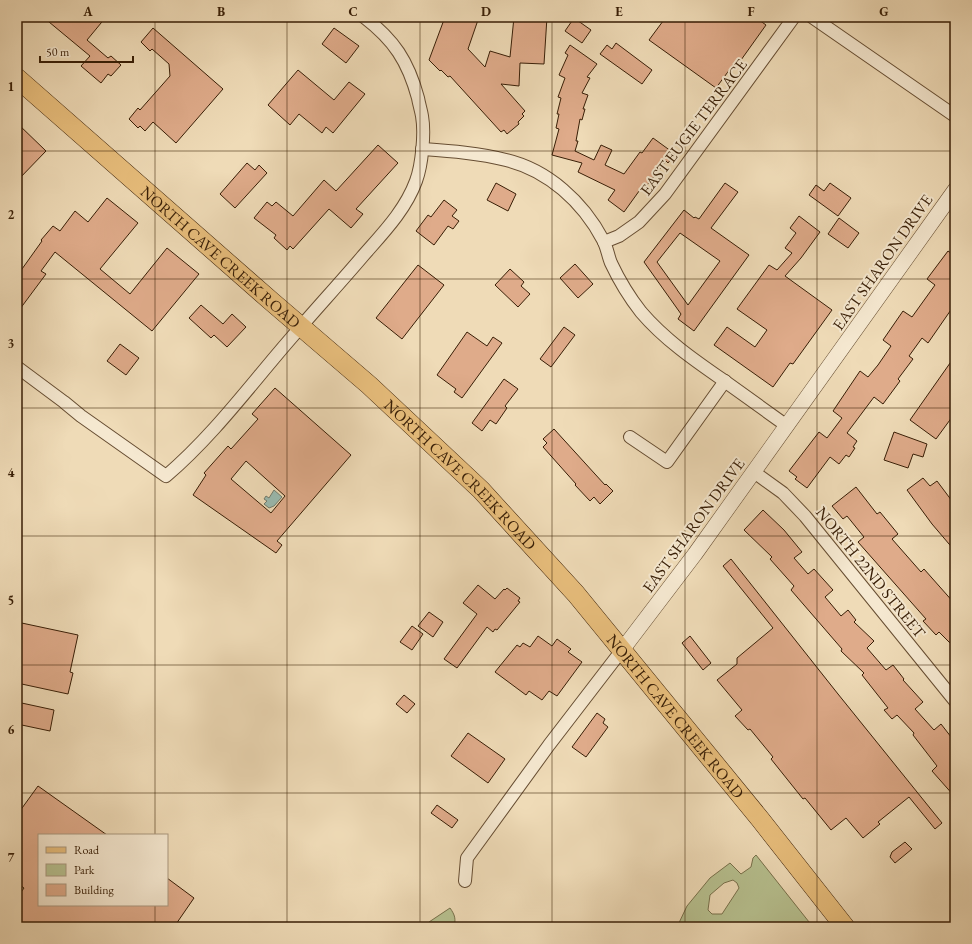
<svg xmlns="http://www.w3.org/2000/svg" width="972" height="944" font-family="'EB Garamond',serif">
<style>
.green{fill:#b7c190;stroke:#78704b;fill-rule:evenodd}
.water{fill:#9abbb1;stroke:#737c6d}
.building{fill:#dfab8a;stroke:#381e06;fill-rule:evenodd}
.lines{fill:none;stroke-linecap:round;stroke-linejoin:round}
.minor-casing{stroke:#664d32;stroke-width:14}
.tertiary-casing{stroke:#664d32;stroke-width:16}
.primary-casing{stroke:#381e06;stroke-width:20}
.minor{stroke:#f5e8d0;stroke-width:12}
.tertiary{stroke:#f5e8d0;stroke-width:15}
.primary{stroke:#e8be7c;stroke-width:19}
.grid{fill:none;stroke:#381e06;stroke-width:1;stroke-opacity:0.55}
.labels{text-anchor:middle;stroke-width:4;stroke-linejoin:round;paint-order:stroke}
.street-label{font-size:16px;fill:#381e06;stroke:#f5e8d0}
.neatline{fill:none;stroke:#381e06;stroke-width:1.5}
.grid-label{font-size:13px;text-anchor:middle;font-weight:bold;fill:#381e06}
</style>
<rect width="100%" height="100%" fill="#efdbb7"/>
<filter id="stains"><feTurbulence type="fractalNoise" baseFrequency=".005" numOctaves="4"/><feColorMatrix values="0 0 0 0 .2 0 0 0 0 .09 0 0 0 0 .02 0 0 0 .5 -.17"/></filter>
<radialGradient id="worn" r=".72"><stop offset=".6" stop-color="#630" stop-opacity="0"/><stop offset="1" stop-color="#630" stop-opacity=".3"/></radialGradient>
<g class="green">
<path d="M756,855L813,927H677L687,906L710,878L730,863L741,874L751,867L753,858ZM733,880L737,883L739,888L722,914H712L708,910L710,895L724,883Z"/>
<path d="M450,908C455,915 456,919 454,927H426L429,922Z"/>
</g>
<path class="water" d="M274,490L282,497L274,506L269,508L264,504L267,501L264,499L266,496L269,498Z"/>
<g class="building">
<path d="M43,17H106L87,40L108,58L111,56L121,65L111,76L108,74L101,83L81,66L90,56Z"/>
<path d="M445,17H479L468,49L485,67L490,51L510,57L514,17H547L544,64L520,63L519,86L501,84L525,111L522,114L524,116L518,122L519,124L507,134L504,130L501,132L450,76L448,77L441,70L440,71L429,60Z"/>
<path d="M666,17H736L742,21L745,17H755L766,25L736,67L733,65L716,88L649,40Z"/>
<path d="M574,18L591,30L582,43L565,31Z"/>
<path d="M153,28L223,89L176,143L153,122L145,131L140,126L138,128L129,119L138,108L140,110L170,76L169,64L152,49L150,51L141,42Z"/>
<path d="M334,28L359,46L346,63L322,44Z"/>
<path d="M616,43L652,70L642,84L600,54L607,45L612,49Z"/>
<path d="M570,45L597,64L587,77L590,78L582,93L588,95L583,109H585L582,120L580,119L576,141H578L575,151L594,160L601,145L612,150L605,165L624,174L640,152L642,153L653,138L675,154L668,163L666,161L644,189L642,187L624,212L608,200L615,190L578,172L582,163L552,155L559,129L556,128L559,114H557L561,98L558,97L565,78L559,75L568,55L565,53Z"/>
<path d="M298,70L334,100L349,82L365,94L333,133L326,127L322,133L299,114L290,125L268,105Z"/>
<path d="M17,123L46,151L17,181Z"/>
<path d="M378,145L398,163L356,209L363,214L351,228L329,209L293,249L290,246L287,250L274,238L276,235L254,218L267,202L272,206L276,202L293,216L324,180L336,191Z"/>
<path d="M247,163L255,170L259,165L267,173L235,208L220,194Z"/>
<path d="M496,183L516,194L508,211L487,200Z"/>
<path d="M725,183L738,192L711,228L749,255L694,331L678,319L681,314L644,262L684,210L694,218L695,217L699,219ZM680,233L720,261L688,305L657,262Z"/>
<path d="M830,183L851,198L838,216L809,195L816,185L824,191Z"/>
<path d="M107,198L138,223L100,269L130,294L167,248L199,274L152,331L55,252L41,271L46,274L17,313V276L42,241L41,240L53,226L60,231L75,211L88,222Z"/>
<path d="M444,200L457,210L452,216L459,221L453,229L448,226L434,245L416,231L428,215L431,217Z"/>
<path d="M799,216L820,232L801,258L785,276L832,310L793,364L790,363L773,387L714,345L727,327L755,347L767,330L737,309L769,265L777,270L792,253L785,248L796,233L790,228Z"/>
<path d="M839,218L859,233L848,248L828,234Z"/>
<path d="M948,251L955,256V304L928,343L922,338L909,356L913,359L898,379L900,381L883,404L874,397L847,433L857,441L853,447L855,448L849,457L846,455L839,464L830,457L807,488L795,479L797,477L789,471L819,432L827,438L842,418L833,411L860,371L868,377L878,365L891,346L883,340L903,311L912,317L935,285L927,279Z"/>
<path d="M575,264L593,284L578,298L560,278Z"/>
<path d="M418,265L444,285L402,339L376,318Z"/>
<path d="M510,269L524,282L521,286L530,294L518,307L495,285Z"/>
<path d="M201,305L223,324L232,314L246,327L227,347L214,335L211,338L189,318Z"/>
<path d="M564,327L575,335L551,367L540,359Z"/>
<path d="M467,332L487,346L493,337L502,343L462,398L454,392L456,389L437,375Z"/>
<path d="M120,344L139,358L126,375L107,361Z"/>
<path d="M955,356V413L936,439L910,420Z"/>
<path d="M504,379L518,389L505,406L507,408L496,424L490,420L482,431L472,423Z"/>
<path d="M275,388L351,455L277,541L282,545L276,553L193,495L206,475L204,473L228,446L231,449L258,419L252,414ZM246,461L285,496L271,513L231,479Z"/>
<path d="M554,429L605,485L606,484L613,491L600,504L594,497L590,501L575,485L576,484L543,447L547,443L543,439Z"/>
<path d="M894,432L927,444L923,457L913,454L908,468L884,460Z"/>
<path d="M923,478L930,486L937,481L955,505V551L932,524L907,490Z"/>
<path d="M856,487L877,514L880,512L898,534L892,539L921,572L924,569L955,604V648L939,632L936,635L923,621L926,619L858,542L864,537L847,516L843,519L832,506Z"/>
<path d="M763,510L784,530L802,552L794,558L808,574L814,569L833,590L825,597L841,616L848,610L856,620L854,622L874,641L867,648L886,670L893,665L904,679L903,680L923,702L915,709L934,730L941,724L955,742V797L932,771L937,766L913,735L914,733L897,715L892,719L884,710L888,708L862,675L864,673L841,651L842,649L791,590L794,586L770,559L772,557L744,530Z"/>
<path d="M731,559L838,694L942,823L935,829L909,797L878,822L880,824L863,838L846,818L831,830L805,798L803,799L771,759L773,757L750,729L748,730L735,716L742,710L717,680L737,664V658L773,628L723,566Z"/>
<path d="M478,585L495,599L504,589L505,590L507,588L520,598L518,601L520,602L497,630L495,629L493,632L487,627L457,668L444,659L477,614L463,603Z"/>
<path d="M429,612L443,622L433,637L418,626Z"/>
<path d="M17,622L78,635L70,672L73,673L68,694L17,683Z"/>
<path d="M412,626L423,634L412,650L400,642Z"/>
<path d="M538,636L552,646L557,639L571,649L568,652L582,662L557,696L549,691L542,700L529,691L526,695L495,672L517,645L520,647L523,643L530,647Z"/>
<path d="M690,636L711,663L703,670L682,643Z"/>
<path d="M404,695L415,704L407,713L396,704Z"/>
<path d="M17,702L54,710L50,731L17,724Z"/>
<path d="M597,713L605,719L603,723L608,727L586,757L572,747Z"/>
<path d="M468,733L505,759L488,783L451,756Z"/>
<path d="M38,786L107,835H39V905H167V878L194,898L174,927H17V898L24,888L17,883V815Z"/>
<path d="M437,805L458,820L452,828L431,813Z"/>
<path d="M905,842L912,849L895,863L890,857L892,852Z"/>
</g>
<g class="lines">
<defs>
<g id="minor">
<path d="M812,17L955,116"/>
<path d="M422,149C450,151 479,153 506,160C548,170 583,202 603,240C607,247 608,256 611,263C619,280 630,298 641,312C664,339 694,360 723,380C744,395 765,410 787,426"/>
<path d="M604,242L619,236L639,222L665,194L794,17"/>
<path d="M17,367L64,402L81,416L166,476C214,435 251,384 292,337C315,310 339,284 362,257C382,234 405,211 416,181C422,165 425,133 422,116C421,110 419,104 418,98C408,61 394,40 364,17"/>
<path d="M630,437L667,462L725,381"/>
<path d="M754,472L783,493L805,516L955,701"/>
<path d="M465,881L467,858L549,745L622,650"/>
</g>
<path id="tertiary" d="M622,650L695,554L955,190"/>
<g id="primary">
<path id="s1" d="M17,78L271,301L369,385L481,490L576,594L760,819L845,927"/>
</g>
</defs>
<use href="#minor" class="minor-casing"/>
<use href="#tertiary" class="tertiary-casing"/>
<use href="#primary" class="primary-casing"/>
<use href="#minor" class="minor"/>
<use href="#tertiary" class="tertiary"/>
<use href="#primary" class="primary"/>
</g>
<path class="grid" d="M155,17V835M287,17V927M420,17V927M552,17V927M685,17V927M817,17V927M17,151H955M17,279H955M17,408H955M17,536H955M17,665H955M17,793H955M155,905V927"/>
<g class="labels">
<g class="street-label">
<text transform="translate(693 127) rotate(-53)" y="6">EAST EUGIE TERRACE</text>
<text dy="6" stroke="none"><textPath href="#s1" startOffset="271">NORTH CAVE CREEK ROAD</textPath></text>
<text transform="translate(882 262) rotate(-55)" y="6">EAST SHARON DRIVE</text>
<text dy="6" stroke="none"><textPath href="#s1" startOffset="595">NORTH CAVE CREEK ROAD</textPath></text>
<text transform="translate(693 525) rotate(-54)" y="6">EAST SHARON DRIVE</text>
<text transform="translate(871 572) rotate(51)" y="6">NORTH 22ND STREET</text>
<text dy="6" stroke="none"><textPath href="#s1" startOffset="919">NORTH CAVE CREEK ROAD</textPath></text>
</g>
</g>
<rect width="972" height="944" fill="none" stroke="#efdbb7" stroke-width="44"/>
<rect x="38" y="834" width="130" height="72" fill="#f5e8d0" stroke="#a9977f"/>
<rect x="46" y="847" width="20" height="6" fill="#e8be7c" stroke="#a9977f"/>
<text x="74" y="854" font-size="12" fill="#381e06">Road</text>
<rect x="46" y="864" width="20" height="12" fill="#b7c190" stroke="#a9977f"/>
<text x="74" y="874" font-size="12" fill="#381e06">Park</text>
<rect x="46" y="884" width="20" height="12" fill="#dfab8a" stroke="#a9977f"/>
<text x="74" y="894" font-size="12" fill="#381e06">Building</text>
<path d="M40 56v6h93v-6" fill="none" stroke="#381e06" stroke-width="2"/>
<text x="46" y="56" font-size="12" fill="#381e06" stroke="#f5e8d0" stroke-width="3" paint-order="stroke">50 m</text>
<rect x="22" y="22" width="928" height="900" class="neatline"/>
<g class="grid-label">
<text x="88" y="16">A</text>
<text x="221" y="16">B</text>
<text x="353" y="16">C</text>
<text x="486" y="16">D</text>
<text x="619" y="16">E</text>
<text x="751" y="16">F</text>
<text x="884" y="16">G</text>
<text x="11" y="91">1</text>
<text x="11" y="219">2</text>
<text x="11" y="348">3</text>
<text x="11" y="477">4</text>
<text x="11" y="605">5</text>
<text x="11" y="734">6</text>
<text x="11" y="862">7</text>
</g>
<rect width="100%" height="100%" filter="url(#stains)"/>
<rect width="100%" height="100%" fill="url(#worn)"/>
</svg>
